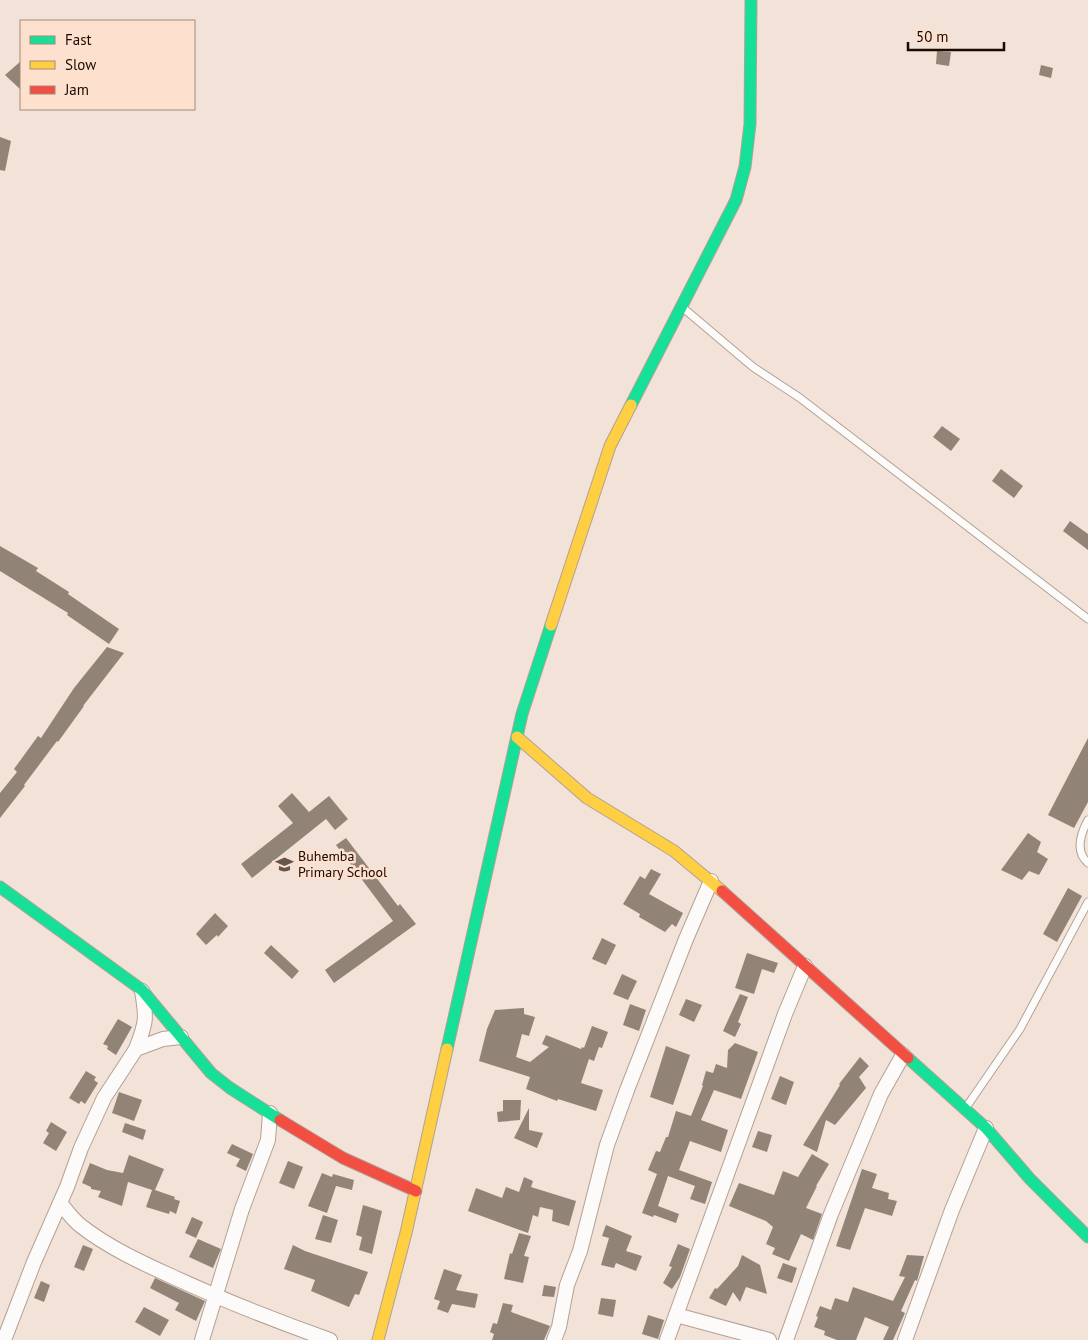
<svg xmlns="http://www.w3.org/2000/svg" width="1088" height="1340" font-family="'PT Sans',sans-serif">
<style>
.building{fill:#918476}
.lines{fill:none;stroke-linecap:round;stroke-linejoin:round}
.lane-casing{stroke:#b1a197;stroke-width:9}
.street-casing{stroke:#b1a197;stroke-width:16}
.fast-casing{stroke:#b1a197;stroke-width:13}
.slow-casing{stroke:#b1a197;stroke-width:13}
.jam-casing{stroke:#b1a197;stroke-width:13}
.lane{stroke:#fdfbf9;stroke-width:7}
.street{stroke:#fdfbf9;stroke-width:14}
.fast{stroke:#16e098;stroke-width:11}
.slow{stroke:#ffcf43;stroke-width:11}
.jam{stroke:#f24e42;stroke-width:11}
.labels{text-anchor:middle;stroke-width:5;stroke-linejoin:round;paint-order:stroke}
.poi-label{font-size:14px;fill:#190a02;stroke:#fde0cd;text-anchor:start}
</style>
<rect width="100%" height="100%" fill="#f2e2d8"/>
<g class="building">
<path d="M937,51L951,52L949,66L936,64Z"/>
<path d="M21,61V90L5,75Z"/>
<path d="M1041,65L1053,68L1051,78L1039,75Z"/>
<path d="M0,137L11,141L5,171L0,170Z"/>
<path d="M942,426L960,439L951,451L933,437Z"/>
<path d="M1001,469L1023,486L1014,498L992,481Z"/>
<path d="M1070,521L1088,534V550L1063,531Z"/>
<path d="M0,546L38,568L36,571L69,592L68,594L119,629L109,644L67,615L68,613L0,571Z"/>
<path d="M107,647L124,653L83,706H84L58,742L57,741L24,785L25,786L0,818V793L17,772L14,769L38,736L41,738L74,688Z"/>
<path d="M1088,738V802L1074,828L1048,815Z"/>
<path d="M292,793L309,812L329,796L348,819L335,830L326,819L252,878L241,864L293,823L278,806Z"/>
<path d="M1028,833L1041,842L1037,852L1048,859L1039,875L1029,871L1022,880L1001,870Z"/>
<path d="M346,838L398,906L400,904L416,924L334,983L325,970L393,921L336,845Z"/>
<path d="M651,869L661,874L649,894L683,913L676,927L672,924L665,932L639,917L640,914L623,904L640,876L645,879Z"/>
<path d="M1068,888L1082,896L1057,942L1043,934Z"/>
<path d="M215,913L228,926L218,937L217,935L206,945L196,934Z"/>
<path d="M602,938L616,945L606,965L592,959Z"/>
<path d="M271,945L299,971L292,979L264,953Z"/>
<path d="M747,953L778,963L774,973L762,969L754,994L735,988Z"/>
<path d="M622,974L637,981L628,1000L613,994Z"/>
<path d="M740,994L748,997L738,1022L741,1024L735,1037L723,1031Z"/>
<path d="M686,999L702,1005L694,1022L679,1015Z"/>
<path d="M630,1004L646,1010L639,1031L623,1025Z"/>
<path d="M524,1008V1014L535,1017L529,1036L522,1034L516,1057L530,1062L549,1047L542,1044L546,1035L581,1049L582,1047L584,1048L592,1026L608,1032L602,1048L599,1047L594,1061L589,1059L581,1083L603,1090L596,1111L558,1099L557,1101L526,1089L530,1077L479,1061L487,1029L495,1010Z"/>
<path d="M118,1019L132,1027L116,1055L107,1049L108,1046L103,1044Z"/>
<path d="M735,1043L758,1052L741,1099L714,1090L701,1120L728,1130L721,1152L690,1141L679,1170L712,1182L705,1204L690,1199L695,1186L668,1176L658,1206L679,1214L676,1223L654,1215L653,1217L642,1213L657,1174L648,1170L656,1151L660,1152L666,1137H668L676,1111L691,1116L703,1086L702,1085L706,1071L713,1073L716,1064L727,1068L728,1050Z"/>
<path d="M666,1046L690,1055L673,1105L650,1097Z"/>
<path d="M860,1057L869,1066L859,1077L866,1088L835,1125L826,1120L817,1152L803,1145L840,1085L839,1084Z"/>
<path d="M86,1071L96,1077L94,1080L98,1083L85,1104L81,1101L79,1104L69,1098Z"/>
<path d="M780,1076L794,1082L786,1105L771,1099Z"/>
<path d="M119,1092L142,1100L134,1121L112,1113Z"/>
<path d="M503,1100H521L520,1120L498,1122L497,1112L503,1111Z"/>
<path d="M529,1108V1130L543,1133L537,1148L514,1138Z"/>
<path d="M51,1122L67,1132L56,1151L43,1143L49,1133L46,1131Z"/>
<path d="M125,1123L146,1130L143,1140L122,1132Z"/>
<path d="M758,1131L772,1135L767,1152L752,1147Z"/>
<path d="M232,1144L253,1154L246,1171L236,1166L240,1159L227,1153Z"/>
<path d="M812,1154L829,1164L816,1186H817L806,1208L822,1214L813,1240L801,1234L789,1261L772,1254L775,1248L766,1244L773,1227L766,1221L729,1206L739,1183L774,1195L783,1171L798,1177Z"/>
<path d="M129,1155L164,1169L155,1190L175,1197L174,1199L180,1201L176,1214L170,1211L169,1214L146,1207L152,1190L128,1182L122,1206L98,1197L101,1191L91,1189V1187L82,1183L90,1163L107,1170L123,1173Z"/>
<path d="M288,1161L303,1167L294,1189L279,1183Z"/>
<path d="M862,1169L877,1174L872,1188L889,1193L888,1199L897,1201L892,1216L865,1208L850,1250L836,1246Z"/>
<path d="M322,1173L332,1177L333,1174L354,1180L352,1190L336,1186L327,1213L308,1206Z"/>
<path d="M524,1177L533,1181L531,1187L576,1201L569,1226L552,1221L553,1210L540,1207L538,1217L533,1215L528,1233L468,1211L476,1188L502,1198L506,1187L519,1192Z"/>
<path d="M363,1205L382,1211L372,1254L359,1250L362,1237L356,1235Z"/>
<path d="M323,1215L338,1220L331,1243L315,1239Z"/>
<path d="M192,1217L203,1222L196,1238L185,1233Z"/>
<path d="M606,1225L632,1236L626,1251L642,1256L636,1271L616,1263L614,1268L601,1265L609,1238L602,1236Z"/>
<path d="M519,1233L531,1236L524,1256L529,1257L523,1283L504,1279L510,1253L512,1254Z"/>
<path d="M198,1239L221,1249L213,1268L189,1257Z"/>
<path d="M678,1244L690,1249L680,1277L672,1289L663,1283L672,1267L669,1266Z"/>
<path d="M83,1245L93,1249L84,1271L74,1267Z"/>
<path d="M293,1245L305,1251L368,1272L359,1295L355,1294L349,1307L311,1291L315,1280L284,1269Z"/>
<path d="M742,1255L760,1265L767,1294L746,1287L740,1302L733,1292L726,1306L709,1298L715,1288L717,1289L738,1266Z"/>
<path d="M907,1255L924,1256L917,1281L915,1280L901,1311L905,1313L893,1340H883L889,1327L865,1317L856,1340H837L824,1335L825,1331L814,1327L818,1317L816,1316L820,1306L831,1310L835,1298L848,1302L853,1287L893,1301L905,1277L899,1276Z"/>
<path d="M783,1263L797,1268L792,1283L777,1278Z"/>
<path d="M444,1269L462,1275L456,1290L478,1294L475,1308L452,1304L448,1313L437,1309L440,1301L434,1299Z"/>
<path d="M155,1278L205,1301L196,1321L175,1310L179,1303L150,1288Z"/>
<path d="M41,1281L50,1285L44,1302L34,1298Z"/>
<path d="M544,1285L556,1287L554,1297L542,1296Z"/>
<path d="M601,1298L616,1300L613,1317L598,1314Z"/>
<path d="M503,1303L513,1305L511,1312L550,1326L544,1340H492L494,1334L490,1332L493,1323L497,1324Z"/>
<path d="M144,1307L169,1320L160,1336L135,1322Z"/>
<path d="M648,1315L664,1320L658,1339L642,1334Z"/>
</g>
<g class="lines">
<defs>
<g id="lane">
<path d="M682,307L753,367L800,398L1088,619"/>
<path d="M1088,820C1081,833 1074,851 1088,863"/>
<path d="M965,1109L1020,1029L1088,902"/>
</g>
<g id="street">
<path d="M136,1049C146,1023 147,1019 142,991"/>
<path d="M60,1203C67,1211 73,1220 81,1226C108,1247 140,1262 171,1276C223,1300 276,1321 330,1340"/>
<path d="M676,1315L769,1340"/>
<path d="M4,1340L34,1262L67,1187L81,1148L104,1098L136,1049L163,1039L181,1037"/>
<path d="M202,1340L242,1209L268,1140L270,1113"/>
<path d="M554,1340L559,1327L567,1285L580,1251L607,1145L627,1090L686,939L711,881"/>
<path d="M667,1340L785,1014L805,966"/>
<path d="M786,1340L831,1214L881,1094L903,1055"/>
<path d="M905,1340L952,1210L986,1128"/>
</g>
<g id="fast">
<path d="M631,405L736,200L745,167L750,124L751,0"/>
<path d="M0,887L142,990L211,1073L230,1088L280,1120"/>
<path d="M447,1049L522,714L551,625"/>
<path d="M908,1058L986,1128L1030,1179L1088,1237"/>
</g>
<g id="slow">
<path d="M551,625L610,446L631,405"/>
<path d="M517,737L587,798L674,851L722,891"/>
<path d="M378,1340L406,1233L447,1049"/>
</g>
<g id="jam">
<path d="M722,891L908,1058"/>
<path d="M280,1120L343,1158L416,1191"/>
</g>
</defs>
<use href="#lane" class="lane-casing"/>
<use href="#street" class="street-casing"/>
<use href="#fast" class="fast-casing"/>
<use href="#slow" class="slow-casing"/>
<use href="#jam" class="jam-casing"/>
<use href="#lane" class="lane"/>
<use href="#street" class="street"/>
<use href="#fast" class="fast"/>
<use href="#slow" class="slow"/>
<use href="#jam" class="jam"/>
</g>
<defs>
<symbol id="school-bare" viewBox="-9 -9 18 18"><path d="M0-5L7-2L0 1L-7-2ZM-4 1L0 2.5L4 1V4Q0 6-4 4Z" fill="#65564d" stroke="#fde0cd" stroke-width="2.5" paint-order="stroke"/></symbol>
</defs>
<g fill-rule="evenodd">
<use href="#school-bare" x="272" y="852" width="25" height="25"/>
</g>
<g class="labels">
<g class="poi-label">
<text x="298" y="861">Buhemba<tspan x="298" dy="16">Primary School</tspan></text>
</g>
</g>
<rect x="20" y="20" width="175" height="90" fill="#fde0cd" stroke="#a28a7c"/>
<rect x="30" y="36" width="25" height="8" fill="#16e098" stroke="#a28a7c"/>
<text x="65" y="45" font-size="15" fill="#190a02">Fast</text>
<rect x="30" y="61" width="25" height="8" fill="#ffcf43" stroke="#a28a7c"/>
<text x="65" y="70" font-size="15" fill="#190a02">Slow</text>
<rect x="30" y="86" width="25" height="8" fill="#f24e42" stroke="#a28a7c"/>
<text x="65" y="95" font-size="15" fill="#190a02">Jam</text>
<path d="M908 42v8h96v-8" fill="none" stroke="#190a02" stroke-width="2.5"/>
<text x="916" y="42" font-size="15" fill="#190a02" stroke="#fde0cd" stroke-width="4" paint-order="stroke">50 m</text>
</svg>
